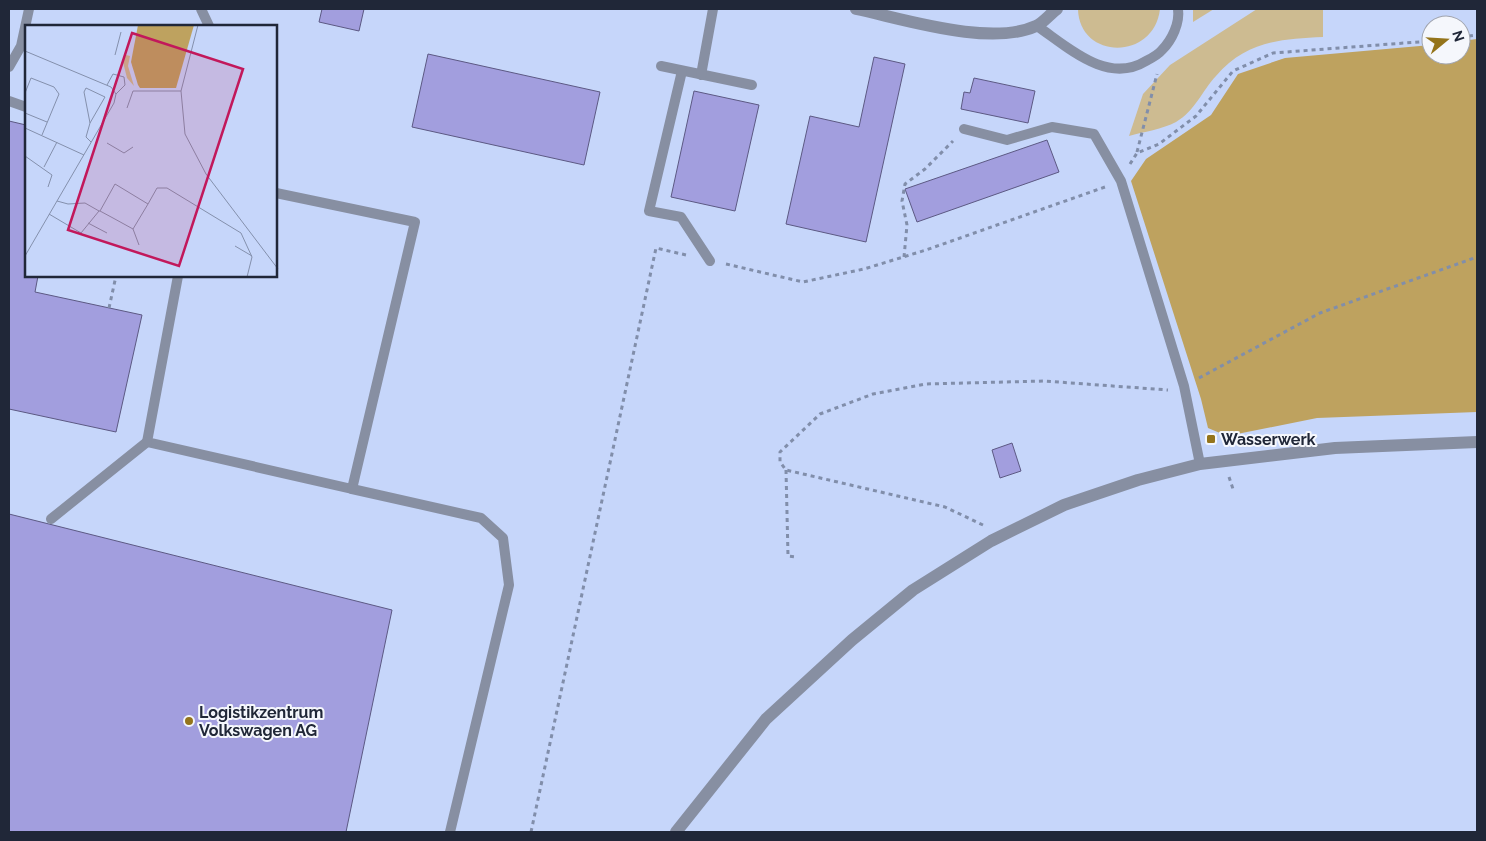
<svg xmlns="http://www.w3.org/2000/svg" width="1486" height="841" font-family="Raleway,sans-serif">
<style>
.green{fill:#cdbb91}
.forest{fill:#bea25f}
.building{fill:#a29ede;stroke:#5c5983}
.lines{fill:none;stroke-linecap:round;stroke-linejoin:round}
.path{stroke:#818eaa;stroke-width:3;stroke-dasharray:4 4;stroke-linecap:butt}
.service{stroke:#878fa2;stroke-width:10}
.minor{stroke:#878fa2;stroke-width:12}
.tertiary{stroke:#878fa2;stroke-width:12}
.poi-dot{fill:#94741b;stroke:#f5f7fc;stroke-width:2}
.labels{text-anchor:middle;stroke-width:4;stroke-linejoin:round;paint-order:stroke}
.poi-label{font-size:16px;font-weight:bold;fill:#202738;stroke:#f5f7fc;text-anchor:start}
.inset-road{fill:none;stroke:#8490ac;stroke-width:1}
.view{fill:#c2185b;fill-opacity:0.15;stroke:#c2185b;stroke-width:2.5}
.inset-edge{fill:none;stroke:#202738;stroke-width:2.5}
</style>
<rect width="100%" height="100%" fill="#c6d6fa"/>
<g class="green">
<path d="M1078,9H1160C1154,61 1079,60 1078,9Z"/>
<path d="M1193,9H1214L1193,22Z"/>
<path d="M1257,9H1323V37C1281,39 1246,41 1216,76C1202,91 1195,111 1176,122C1163,129 1143,132 1129,136L1143,94L1170,65Z"/>
</g>
<path class="forest" d="M1477,39V412L1317,418L1227,436L1208,428L1201,399L1131,181L1146,159L1211,115L1238,74L1285,58L1431,45V55H1461V41Z"/>
<g class="building">
<path d="M322,9H364L359,31L319,22Z"/>
<path d="M428,54L600,92L584,165L412,127Z"/>
<path d="M874,57L905,64L866,242L786,224L810,116L859,127Z"/>
<path d="M974,78L1035,91L1028,123L961,109L964,92L970,93Z"/>
<path d="M694,91L759,105L735,211L671,197Z"/>
<path d="M9,121L26,125V276H38L35,292L142,315L116,432L9,409Z"/>
<path d="M1047,140L1059,172L917,222L905,189Z"/>
<path d="M1012,443L1021,471L1000,478L992,450Z"/>
<path d="M9,514L392,610L346,832H9Z"/>
</g>
<g class="lines">
<g class="path">
<path d="M1461,37L1477,35"/>
<path d="M1137,152L1157,74"/>
<path d="M1130,164L1137,153L1159,144L1196,116L1233,71L1273,53L1431,41"/>
<path d="M904,257L907,225L902,201L905,184L925,169L953,141"/>
<path d="M726,264L803,282L864,269L926,250L1105,187"/>
<path d="M109,308L116,276"/>
<path d="M1199,378L1320,313L1477,257"/>
<path d="M786,470L788,556L797,557"/>
<path d="M1229,477L1233,489"/>
<path d="M983,525L945,507L786,470L780,462V452L820,414L873,394L926,384L1044,381L1168,390"/>
<path d="M531,832L656,248L686,255"/>
</g>
<g class="service">
<path d="M201,9L209,26"/>
<path d="M1037,26C1068,47 1107,85 1146,61C1152,58 1158,55 1162,50C1172,40 1180,23 1178,9"/>
<path d="M661,66L752,85"/>
<path d="M9,67L21,46L29,9"/>
<path d="M682,71L649,211L681,217L710,261"/>
<path d="M701,75L713,9"/>
<path d="M9,101L26,107"/>
<path d="M964,129L1007,140L1052,127L1094,134L1121,181L1184,386L1200,464"/>
<path d="M178,276L147,442L352,489L415,222L276,193"/>
<path d="M352,489L481,518L503,538L509,585L450,832"/>
<path d="M51,519L147,442"/>
</g>
<path class="minor" d="M856,9C904,19 990,47 1036,26C1043,23 1050,14 1057,9"/>
<path class="tertiary" d="M676,832L766,719L852,640L913,590L991,541L1064,505L1138,480L1200,464L1335,448L1477,442"/>
</g>
<g class="poi-dot">
<rect x="1206" y="434" width="10" height="10" rx="2.5"/>
<circle cx="189" cy="721" r="5"/>
</g>
<g class="labels">
<g class="poi-label">
<text x="1221" y="445">Wasserwerk</text>
<text x="199" y="718">Logistikzentrum<tspan x="199" dy="18">Volkswagen AG</tspan></text>
</g>
</g>
<g transform="translate(25 25)">
<rect width="252" height="252" fill="#c6d6fa"/>
<path d="M101,30L105,31L103,41L109,61L102,53L98,37Z" fill="#cdbb91"/>
<path d="M113,0H169L151,63H115L113,60L106,37Z" fill="#bea25f"/>
<path class="inset-road" d="M173,0L156,66L160,109L181,149L253,244M0,26L86,62L91,69L89,78L0,231M90,30L96,7M82,60L88,49L99,52L100,60L91,69M0,68L6,53L29,62L34,69L17,110M102,83L108,66H156M0,88L22,97M65,98L59,67L61,63L80,72L65,98L61,112L66,117M0,103L59,130M82,118L99,128L108,122M0,131L27,150L23,162M19,142L32,117M123,179L132,163H142L216,208L227,232L222,252M74,186H75L88,193L108,204L123,179L90,159L75,186M24,189L56,208L74,186L60,178L43,179L32,176M63,198L82,208M108,204L114,220M210,221L227,231"/>
<path class="view" d="M107,8L218,44L154,241L43,205Z"/>
<rect width="252" height="252" class="inset-edge"/>
</g>
<rect width="1486" height="841" fill="none" stroke="#202738" stroke-width="20"/>
<g transform="translate(1446 40) rotate(72)"><circle r="24" fill="#f5f7fc" stroke="#a0a4ae"/>
<path d="M0-4L9 19L0 12L-9 19Z" fill="#94741b"/>
<text y="-8" font-size="14" font-weight="bold" text-anchor="middle" fill="#202738">N</text>
</g>
</svg>
